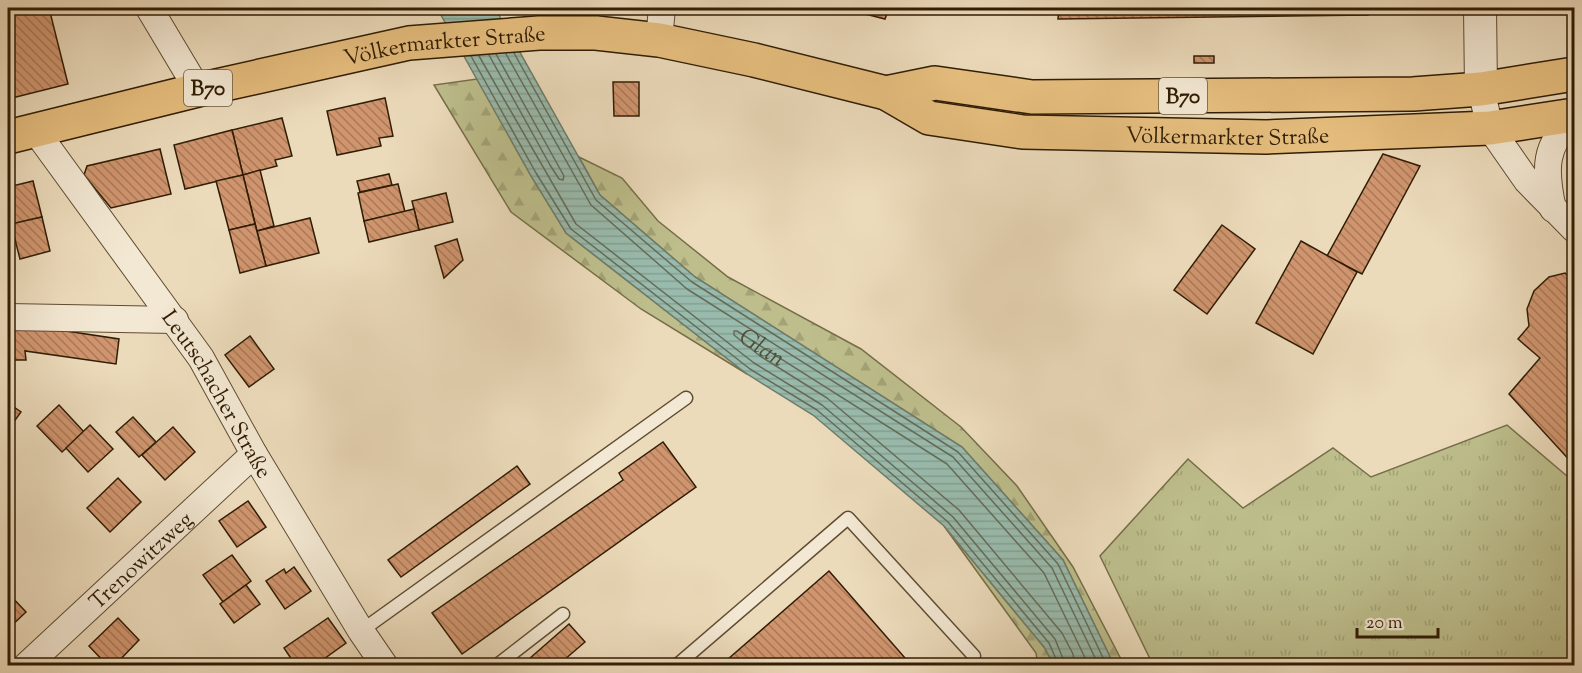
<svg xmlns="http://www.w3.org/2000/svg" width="1582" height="673" font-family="'Sorts Mill Goudy',serif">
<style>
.grass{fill:url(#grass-tufts);stroke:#766e48;stroke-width:1.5}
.forest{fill:url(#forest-firs);stroke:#766e48;stroke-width:1.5}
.water{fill:url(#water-rules);stroke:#6f7c6a;stroke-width:1.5}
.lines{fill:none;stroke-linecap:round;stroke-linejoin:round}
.shore{stroke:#646c59;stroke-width:1.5}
.building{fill:url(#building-back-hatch);stroke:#301d05;stroke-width:1.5}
.service-casing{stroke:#5f4c32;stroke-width:15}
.minor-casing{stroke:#5f4c32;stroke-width:28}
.tertiary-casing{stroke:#5f4c32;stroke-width:34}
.primary-casing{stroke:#301d05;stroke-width:36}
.service{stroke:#f3e8d3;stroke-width:12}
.minor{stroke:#f3e8d3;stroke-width:26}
.tertiary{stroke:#f3e8d3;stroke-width:32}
.primary{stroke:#e6be7e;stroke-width:33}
.labels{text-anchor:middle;stroke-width:6;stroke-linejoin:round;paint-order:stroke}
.shield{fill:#f3e8d3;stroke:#6a5a43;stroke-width:1.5}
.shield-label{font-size:21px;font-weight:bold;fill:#301d05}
.street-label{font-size:22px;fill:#301d05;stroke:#f3e8d3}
.water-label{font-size:24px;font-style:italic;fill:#504c37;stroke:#f3e8d3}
</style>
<defs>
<pattern id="grass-tufts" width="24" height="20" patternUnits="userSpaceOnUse" patternTransform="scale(1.5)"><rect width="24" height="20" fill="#bdbe8c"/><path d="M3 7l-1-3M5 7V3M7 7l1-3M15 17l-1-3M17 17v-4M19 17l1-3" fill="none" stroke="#a3a377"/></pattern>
<pattern id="forest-firs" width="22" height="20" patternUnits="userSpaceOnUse" patternTransform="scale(1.5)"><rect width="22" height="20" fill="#bdbe8c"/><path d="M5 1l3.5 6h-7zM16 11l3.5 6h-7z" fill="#a3a377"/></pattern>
<pattern id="water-rules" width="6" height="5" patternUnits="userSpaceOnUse" patternTransform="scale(1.5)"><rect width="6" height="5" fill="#99bbad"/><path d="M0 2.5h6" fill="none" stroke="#84a093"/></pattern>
<pattern id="building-back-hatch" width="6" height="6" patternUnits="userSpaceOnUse" patternTransform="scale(1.5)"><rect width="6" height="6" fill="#d0956e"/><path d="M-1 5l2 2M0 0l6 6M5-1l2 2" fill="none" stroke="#a97958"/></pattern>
</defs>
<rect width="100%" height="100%" fill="#ecdbbb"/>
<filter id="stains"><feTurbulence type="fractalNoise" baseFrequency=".00333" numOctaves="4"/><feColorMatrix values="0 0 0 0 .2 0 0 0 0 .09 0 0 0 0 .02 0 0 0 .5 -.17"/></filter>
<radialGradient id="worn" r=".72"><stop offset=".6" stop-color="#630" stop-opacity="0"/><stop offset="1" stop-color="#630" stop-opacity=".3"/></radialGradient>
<path class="grass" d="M1507,425L1574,482V665H1153L1100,556L1188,459L1243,508L1333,448L1371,477Z"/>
<g class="forest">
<path d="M477,79L566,233L747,374L641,309L511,212L434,85Z"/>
<path d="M579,157L622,178L658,221L728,277L861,349L961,427L1017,486L1073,567L1124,665H1114L1063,560L962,447L695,277L600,195Z"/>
<path d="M944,526L1044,647L1054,665H1038L1036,653Z"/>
</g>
<path class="water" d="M437,8H495L600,195L695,277L962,447L1063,560L1114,665H1054L1044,647L944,526L813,415L747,374L566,233L531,176Z"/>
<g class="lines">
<g class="shore">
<path d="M514,53L596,200L692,282L958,452L1058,564L1107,666"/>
<path d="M506,54L591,205L687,289L953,457L1052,568L1099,666"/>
<path d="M489,55L550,165L559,179L563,180L564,176L496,54"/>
<path d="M471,56L536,173L571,229L750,369L817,410L948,522L1049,643L1059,666"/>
<path d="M479,56L576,224L754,363L822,405L953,517L1055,639L1066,666"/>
<path id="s1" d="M1075,666L1073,654L1062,633L959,510L827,398L760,356L734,335V331H737L947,464L1044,573L1089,666"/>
</g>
</g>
<g class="building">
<path d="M8,8H49L68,84L8,99Z"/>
<path d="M842,8H889L885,19Z"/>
<path d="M1059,8H1379L1368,15L1058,19Z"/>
<rect x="1194" y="56" width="20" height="7"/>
<path d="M613,82H639V116H614Z"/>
<path d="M385,98L393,136L379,138L381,146L337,155L327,111Z"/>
<path d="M282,118L292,156L275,160L277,166L243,175L232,130Z"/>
<path d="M232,130L243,175L185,189L174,145Z"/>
<path d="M160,149L171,194L111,208L84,175L87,166Z"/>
<path d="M1383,154L1420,166L1362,274L1327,256Z"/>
<path d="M260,170L274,226L257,231L243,175Z"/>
<path d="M389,174L392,185L360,192L357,181Z"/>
<path d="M243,175L255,224L229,230L216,181Z"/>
<path d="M33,181L42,217L8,225V187Z"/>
<path d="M398,184L405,212L364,221L358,193Z"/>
<path d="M446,193L453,222L419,230L412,201Z"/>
<path d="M414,209L419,230L369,242L364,221Z"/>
<path d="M42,217L50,251L20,259L11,224Z"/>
<path d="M310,218L319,253L266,266L257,231Z"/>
<path d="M255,224L266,266L240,273L229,230Z"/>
<path d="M1222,225L1255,249L1207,314L1174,290Z"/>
<path d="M457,239L463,260L444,278L435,246Z"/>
<path d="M1301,241L1357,272L1313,354L1256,323Z"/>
<path d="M1565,273L1574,282V465L1509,394L1540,358L1518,339L1529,326L1527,309L1534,291L1549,277Z"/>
<path d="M8,325H26L119,339L116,364L25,351L26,360H8Z"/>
<path d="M250,336L274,369L249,387L225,355Z"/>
<path d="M8,403L21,412L8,430Z"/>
<path d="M59,405L84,432L62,452L37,426Z"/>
<path d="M133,417L156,442L139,457L116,432Z"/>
<path d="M90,425L113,449L88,472L66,448Z"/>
<path d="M173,427L195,452L165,480L142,455Z"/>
<path d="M663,442L696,487L462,654L432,613L623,480L619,473Z"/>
<path d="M517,466L530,484L401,577L388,560Z"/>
<path d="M118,478L141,502L110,532L87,508Z"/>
<path d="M248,501L266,527L237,547L219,521Z"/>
<path d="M232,555L251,581L223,602L203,575Z"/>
<path d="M294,567L311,591L285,609L266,581L284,569L286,573Z"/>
<path d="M829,571L912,666H720Z"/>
<path d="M246,585L260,604L234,623L220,604Z"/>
<path d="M8,593L26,612L8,629Z"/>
<path d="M118,618L139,640L114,666H108L89,646Z"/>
<path d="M328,618L346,643L314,666H296L284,648Z"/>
<path d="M569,624L585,642L557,666H521Z"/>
</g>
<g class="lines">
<defs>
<g id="service">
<path d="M361,631L686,398"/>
<path d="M496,666L563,614"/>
<path d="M676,666L848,518L974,656"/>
</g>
<g id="minor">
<path d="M149,8L198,90"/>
<path d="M659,40L662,8"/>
<path d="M1481,89L1490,128L1527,181L1574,229"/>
<path id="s2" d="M35,130L201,358L254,454L361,631L385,666"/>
<path d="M1553,209C1544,169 1544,146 1574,116"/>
<path d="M8,317L175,320"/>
<path id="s3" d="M26,666L254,454"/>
</g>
<path id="tertiary" d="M1480,8L1481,89"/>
<g id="primary">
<path d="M886,93L935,83L1032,97L1413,94L1481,89L1574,74"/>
<path id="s4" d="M8,137L198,90L409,43L539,33H596L659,40L754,60L886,93L929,118L1023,132L1266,137L1490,128L1574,115"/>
</g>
</defs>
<use href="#service" class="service-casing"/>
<use href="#minor" class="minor-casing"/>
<use href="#tertiary" class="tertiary-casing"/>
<use href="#primary" class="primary-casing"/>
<use href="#service" class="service"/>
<use href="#minor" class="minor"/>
<use href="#tertiary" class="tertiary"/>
<use href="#primary" class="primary"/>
</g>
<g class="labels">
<g class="shield">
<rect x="184" y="70" width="48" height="36" rx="4.5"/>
<rect x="1159" y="78" width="48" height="36" rx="4.5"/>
</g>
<g class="shield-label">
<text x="208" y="95">B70</text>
<text x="1183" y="103">B70</text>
</g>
<g class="street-label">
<text dy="8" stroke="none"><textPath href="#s4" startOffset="447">Völkermarkter Straße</textPath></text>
<text dy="8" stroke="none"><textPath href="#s4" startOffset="1245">Völkermarkter Straße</textPath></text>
<text dy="8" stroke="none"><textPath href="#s2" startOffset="321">Leutschacher Straße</textPath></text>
<text dy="8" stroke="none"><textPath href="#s3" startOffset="156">Trenowitzweg</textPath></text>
</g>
<g class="water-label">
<text dy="8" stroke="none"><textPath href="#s1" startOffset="519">Glan</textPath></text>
</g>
</g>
<rect width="1582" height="673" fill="none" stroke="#ecdbbb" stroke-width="30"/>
<rect x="9" y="9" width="1564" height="655" fill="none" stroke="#301d05" stroke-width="3"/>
<rect x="15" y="15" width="1552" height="643" fill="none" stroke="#301d05" stroke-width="1.5"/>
<path d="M1357 628v9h81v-9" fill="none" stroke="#301d05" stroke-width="3"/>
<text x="1366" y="628" font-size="18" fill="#301d05" stroke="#f3e8d3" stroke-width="4.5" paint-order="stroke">20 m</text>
<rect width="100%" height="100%" filter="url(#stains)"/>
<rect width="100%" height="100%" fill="url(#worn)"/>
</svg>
